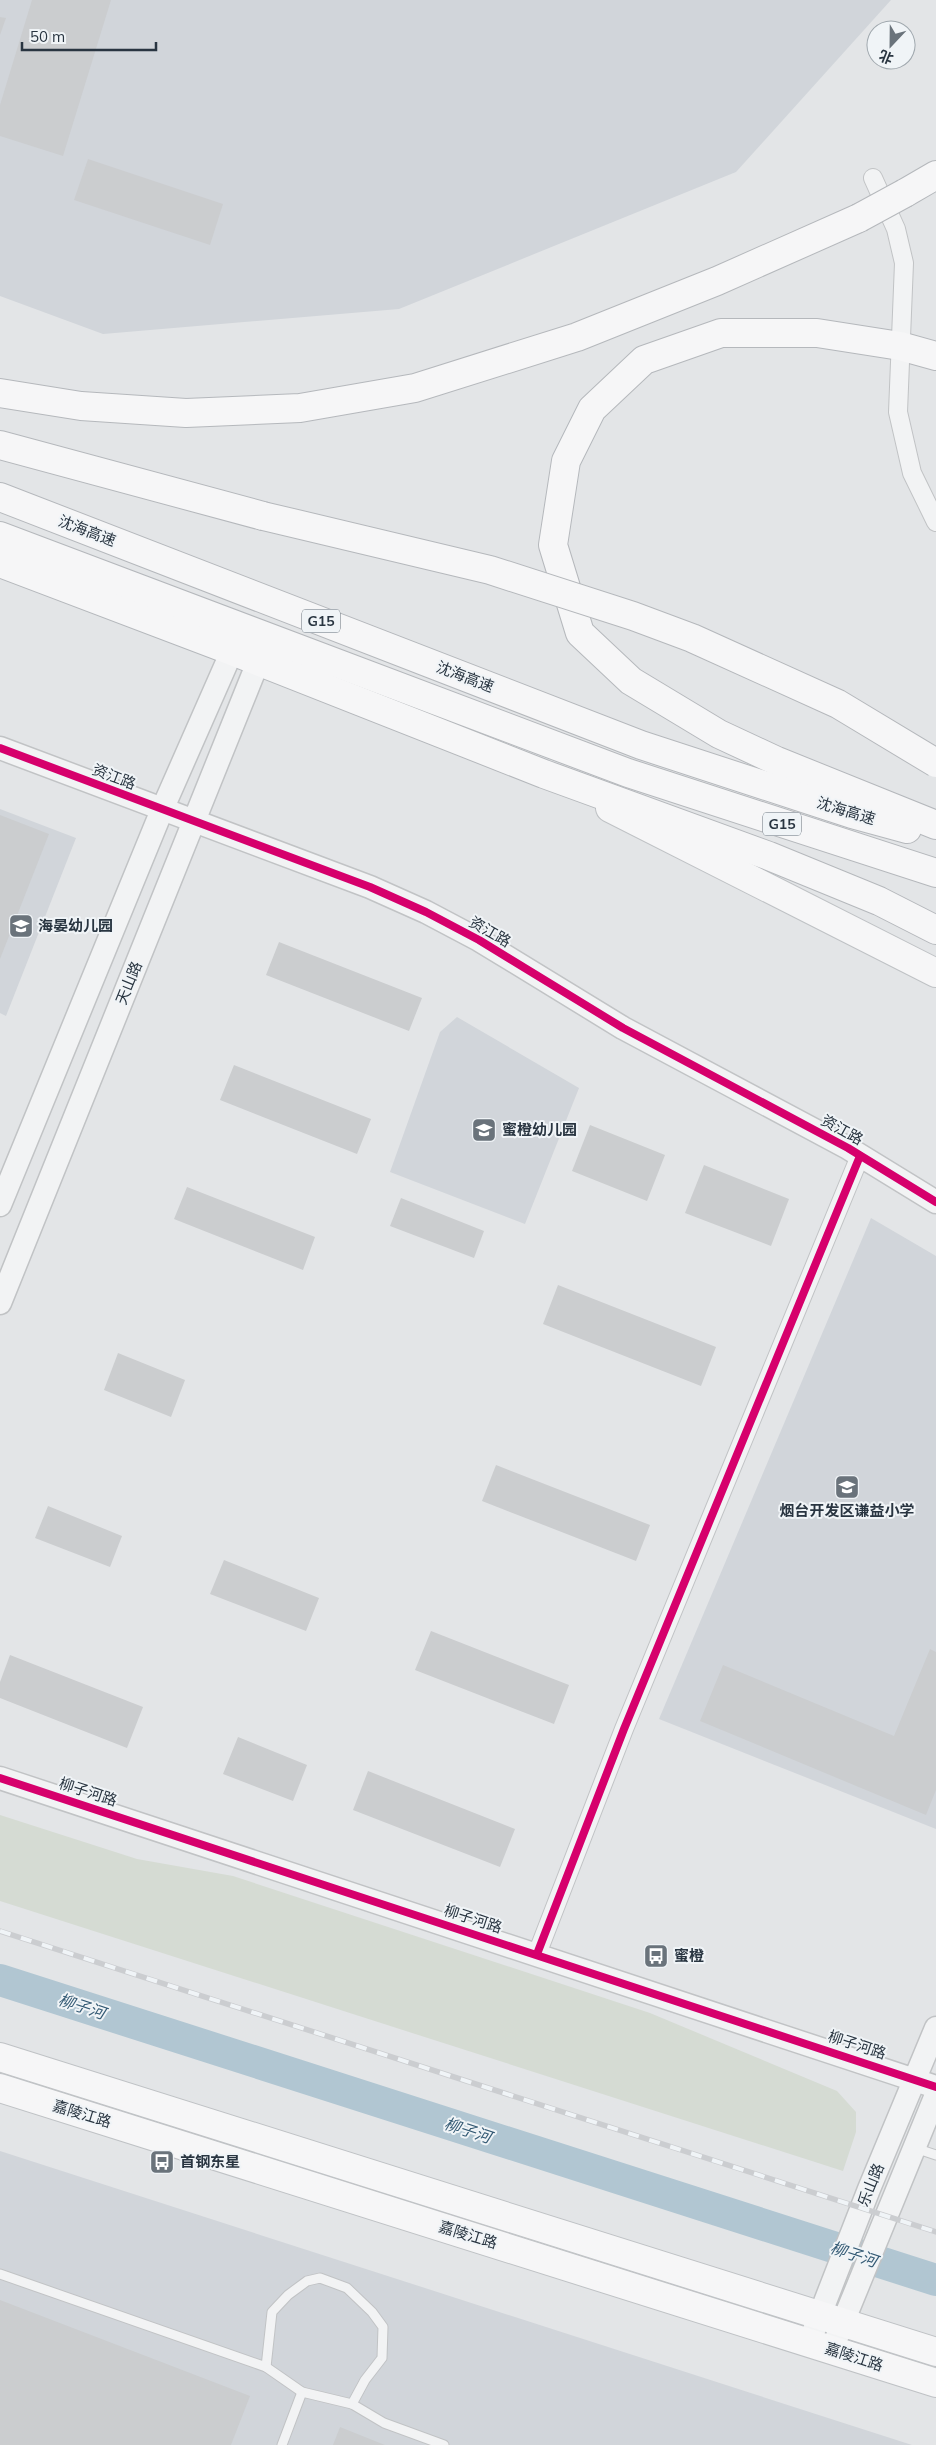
<svg xmlns="http://www.w3.org/2000/svg" width="936" height="2445" font-family="Mulish,'Noto Sans SC',sans-serif">
<style>
.built{fill:#d1d5da}
.green{fill:#d5dbd3}
.lines{fill:none;stroke-linecap:round;stroke-linejoin:round}
.river{stroke:#b1c6d2;stroke-width:32}
.building{fill:#cbcdcf}
.service-casing{stroke:#c1c3c5;stroke-width:11}
.minor-casing{stroke:#c1c3c5;stroke-width:20}
.tertiary-casing{stroke:#c1c3c5;stroke-width:25}
.primary-casing{stroke:#bfc2c5;stroke-width:30}
.trunk-casing{stroke:#b5b8bc;stroke-width:30}
.motorway-casing{stroke:#b5b8bc;stroke-width:30}
.service{stroke:#f2f3f4;stroke-width:9}
.minor{stroke:#f2f3f4;stroke-width:18}
.tertiary{stroke:#f2f3f4;stroke-width:22}
.primary{stroke:#f6f6f7;stroke-width:28}
.trunk{stroke:#f6f6f7;stroke-width:28}
.motorway{stroke:#f6f6f7;stroke-width:28}
.rail-casing{stroke:#cbcdd0;stroke-width:5.5}
.rail{stroke:#f0f4f7;stroke-width:4;stroke-dasharray:11;stroke-linecap:butt}
.trunk-bridge-casing{stroke:#b5b8bc;stroke-width:30;stroke-linecap:butt}
.trunk-bridge{stroke:#f6f6f7;stroke-width:28}
.cycleway-casing{stroke:#f0f4f7;stroke-width:11}
.cycleway{stroke:#d6006c;stroke-width:8}
.labels{text-anchor:middle;stroke-width:4;stroke-linejoin:round;paint-order:stroke}
.shield{fill:#f0f4f7;stroke:#656e78;stroke-width:1}
.shield-label{font-size:14px;font-weight:bold;fill:#293541}
.street-label{font-size:15px;fill:#293541;stroke:#f0f4f7}
.poi-label{font-size:15px;font-weight:bold;fill:#293541;stroke:#f0f4f7;text-anchor:start}
.water-label{font-size:16px;font-style:italic;fill:#345a74;stroke:#f0f4f7}
</style>
<rect width="100%" height="100%" fill="#e3e5e7"/>
<g class="built">
<path d="M0,0H891L736,172L399,309L103,334L0,296Z"/>
<path d="M0,809L76,838L6,1016L0,1013Z"/>
<path d="M457,1017L579,1088L525,1224L390,1172L440,1032Z"/>
<path d="M871,1218L936,1256V1829L659,1719Z"/>
<path d="M0,2151L912,2445H0Z"/>
</g>
<path class="green" d="M0,1815L137,1859L233,1876L650,2013L837,2091L856,2112V2132L843,2171L0,1901Z"/>
<g class="lines">
<path class="river" d="M0,1980L936,2280"/>
</g>
<g class="building">
<path d="M32,0H111L63,156L0,136V105Z"/>
<path d="M0,17L6,18L0,35Z"/>
<path d="M88,159L223,204L210,245L74,200Z"/>
<path d="M0,815L49,834L0,959Z"/>
<path d="M279,942L422,998L409,1031L266,975Z"/>
<path d="M234,1065L371,1119L357,1154L220,1100Z"/>
<path d="M590,1125L665,1155L647,1201L572,1171Z"/>
<path d="M704,1165L789,1199L771,1246L685,1213Z"/>
<path d="M187,1187L315,1237L303,1270L174,1219Z"/>
<path d="M401,1198L484,1231L474,1258L390,1226Z"/>
<path d="M558,1285L716,1347L701,1386L543,1324Z"/>
<path d="M118,1353L185,1380L171,1417L104,1390Z"/>
<path d="M496,1465L650,1525L636,1561L482,1501Z"/>
<path d="M48,1506L122,1536L110,1567L35,1538Z"/>
<path d="M224,1560L319,1598L306,1631L210,1594Z"/>
<path d="M431,1631L569,1685L554,1724L415,1670Z"/>
<path d="M930,1649L936,1652V1790L926,1815L700,1721L723,1665L894,1736Z"/>
<path d="M10,1655L143,1707L127,1748L0,1698V1682Z"/>
<path d="M238,1737L307,1765L293,1801L223,1774Z"/>
<path d="M368,1771L515,1829L500,1867L353,1810Z"/>
<path d="M0,2300L250,2396L231,2445H0Z"/>
<path d="M340,2427L385,2445H333Z"/>
</g>
<g class="lines">
<defs>
<g id="service">
<path d="M915,2148L936,2155"/>
<path d="M0,2274L266,2367L302,2392L352,2404L384,2423L444,2445"/>
<path d="M266,2367L272,2312L288,2295L307,2281L320,2278L347,2288L372,2312L383,2327L382,2358L365,2380L352,2404"/>
<path d="M282,2445L302,2392"/>
</g>
<g id="minor">
<path d="M873,178L896,229L904,263L898,412L912,473L936,522"/>
<path d="M537,1954L624,1729L860,1156"/>
</g>
<g id="tertiary">
<path d="M0,748L370,887L426,912L479,940L623,1028L848,1148L936,1202"/>
<path d="M0,1205L162,810L232,651"/>
<path d="M0,1303L258,662"/>
<path d="M0,1778L936,2087"/>
<path d="M809,2343L869,2189L936,2028"/>
<path d="M832,2349L936,2095"/>
</g>
<g id="primary">
<path d="M610,808L936,973"/>
<path d="M0,2057L936,2352"/>
<path d="M0,2088L936,2383"/>
</g>
<g id="trunk">
<path d="M905,193L936,175"/>
<path d="M0,393L81,406L186,413L300,408L415,388L577,337L717,281L859,218"/>
<path d="M0,445L263,516"/>
<path d="M0,563L232,651L544,774L769,856L879,901L936,930"/>
</g>
<g id="motorway">
<path d="M936,356L900,346L817,333H721L644,360L592,409L566,461L553,545L580,633L631,681L719,734L777,761L936,825"/>
<path d="M0,497L641,745L852,814L907,829"/>
<path d="M0,536L628,773L936,873"/>
</g>
</defs>
<use href="#service" class="service-casing"/>
<use href="#minor" class="minor-casing"/>
<use href="#tertiary" class="tertiary-casing"/>
<use href="#primary" class="primary-casing"/>
<use href="#trunk" class="trunk-casing"/>
<use href="#motorway" class="motorway-casing"/>
<use href="#service" class="service"/>
<use href="#minor" class="minor"/>
<use href="#tertiary" class="tertiary"/>
<use href="#primary" class="primary"/>
<use href="#trunk" class="trunk"/>
<use href="#motorway" class="motorway"/>
<defs>
<path id="rail" d="M0,1931L936,2232"/>
</defs>
<use href="#rail" class="rail-casing"/>
<use href="#rail" class="rail"/>
<defs>
<g id="trunk-bridge">
<path d="M859,218L905,193"/>
<path d="M263,516L490,570L633,616L692,638L838,704L936,763"/>
</g>
</defs>
<use href="#trunk-bridge" class="trunk-bridge-casing"/>
<use href="#trunk-bridge" class="trunk-bridge"/>
<defs>
<g id="cycleway">
<path d="M0,748L370,887L426,912L479,940L623,1028L848,1148L936,1202"/>
<path d="M0,1778L936,2087"/>
<path d="M537,1954L624,1729L860,1156"/>
</g>
</defs>
<use href="#cycleway" class="cycleway-casing"/>
<use href="#cycleway" class="cycleway"/>
</g>
<defs>
<symbol id="school-square" viewBox="-11 -11 22 22"><rect x="-9" y="-9" width="18" height="18" rx="4" fill="#6a737b" stroke="#f0f4f7"/><path d="M0-5L7-2L0 1L-7-2ZM-4 1L0 2.5L4 1V4Q0 6-4 4Z" fill="#fff"/></symbol>
<symbol id="bus-square" viewBox="-11 -11 22 22"><rect x="-9" y="-9" width="18" height="18" rx="4" fill="#6a737b" stroke="#f0f4f7"/><path d="M-5-6H5V4H4V6H2V4H-2V6H-4V4H-5ZM-3.5-4V0h7V-4ZM-3.5 1.2v1.5H-2V1.2ZM2 1.2v1.5H3.5V1.2Z" fill="#fff"/></symbol>
</defs>
<g fill-rule="evenodd">
<use href="#school-square" x="7" y="912" width="28" height="28"/>
<use href="#school-square" x="470" y="1116" width="28" height="28"/>
<use href="#school-square" x="833" y="1473" width="28" height="28"/>
<use href="#bus-square" x="642" y="1942" width="28" height="28"/>
<use href="#bus-square" x="148" y="2148" width="28" height="28"/>
</g>
<g class="labels">
<g class="shield">
<rect x="302" y="609.5" width="38" height="23" rx="4"/>
<rect x="763" y="812.5" width="38" height="23" rx="4"/>
</g>
<g class="shield-label">
<text x="321" y="626">G15</text>
<text x="782" y="829">G15</text>
</g>
<g class="street-label">
<text transform="translate(87 531) rotate(21)" y="5">沈海高速</text>
<text transform="translate(465 677) rotate(21)" y="5">沈海高速</text>
<text transform="translate(114 777) rotate(21)" y="5">资江路</text>
<text transform="translate(846 811) rotate(17)" y="5">沈海高速</text>
<text transform="translate(490 932) rotate(30)" y="5">资江路</text>
<text transform="translate(129 983) rotate(-68)" y="5">天山路</text>
<text transform="translate(842 1130) rotate(29)" y="5">资江路</text>
<text transform="translate(88 1792) rotate(18)" y="5">柳子河路</text>
<text transform="translate(473 1919) rotate(18)" y="5">柳子河路</text>
<text transform="translate(857 2045) rotate(18)" y="5">柳子河路</text>
<text transform="translate(82 2114) rotate(17)" y="5">嘉陵江路</text>
<text transform="translate(871 2185) rotate(-68)" y="5">乐山路</text>
<text transform="translate(468 2235) rotate(17)" y="5">嘉陵江路</text>
<text transform="translate(854 2357) rotate(18)" y="5">嘉陵江路</text>
</g>
<g class="poi-label">
<text x="38" y="931">海晏幼儿园</text>
<text x="502" y="1135">蜜橙幼儿园</text>
<text x="847" y="1516" text-anchor="middle">烟台开发区谦益小学</text>
<text x="674" y="1961">蜜橙</text>
<text x="180" y="2167">首钢东星</text>
</g>
<g class="water-label">
<text transform="translate(82 2006) rotate(18)" y="6">柳子河</text>
<text transform="translate(468 2130) rotate(18)" y="6">柳子河</text>
<text transform="translate(854 2254) rotate(18)" y="6">柳子河</text>
</g>
</g>
<g transform="translate(891 45) rotate(202)"><circle r="24" fill="#f0f4f7" stroke="#a0a8ae"/>
<path d="M0-4L9 19L0 12L-9 19Z" fill="#6a737b"/>
<text y="-8" font-size="14" font-weight="bold" text-anchor="middle" fill="#293541">北</text>
</g>
<path d="M22 42v8h134v-8" fill="none" stroke="#293541" stroke-width="2.5"/>
<text x="30" y="42" font-size="15" fill="#293541" stroke="#f0f4f7" stroke-width="4" paint-order="stroke">50 m</text>
</svg>
